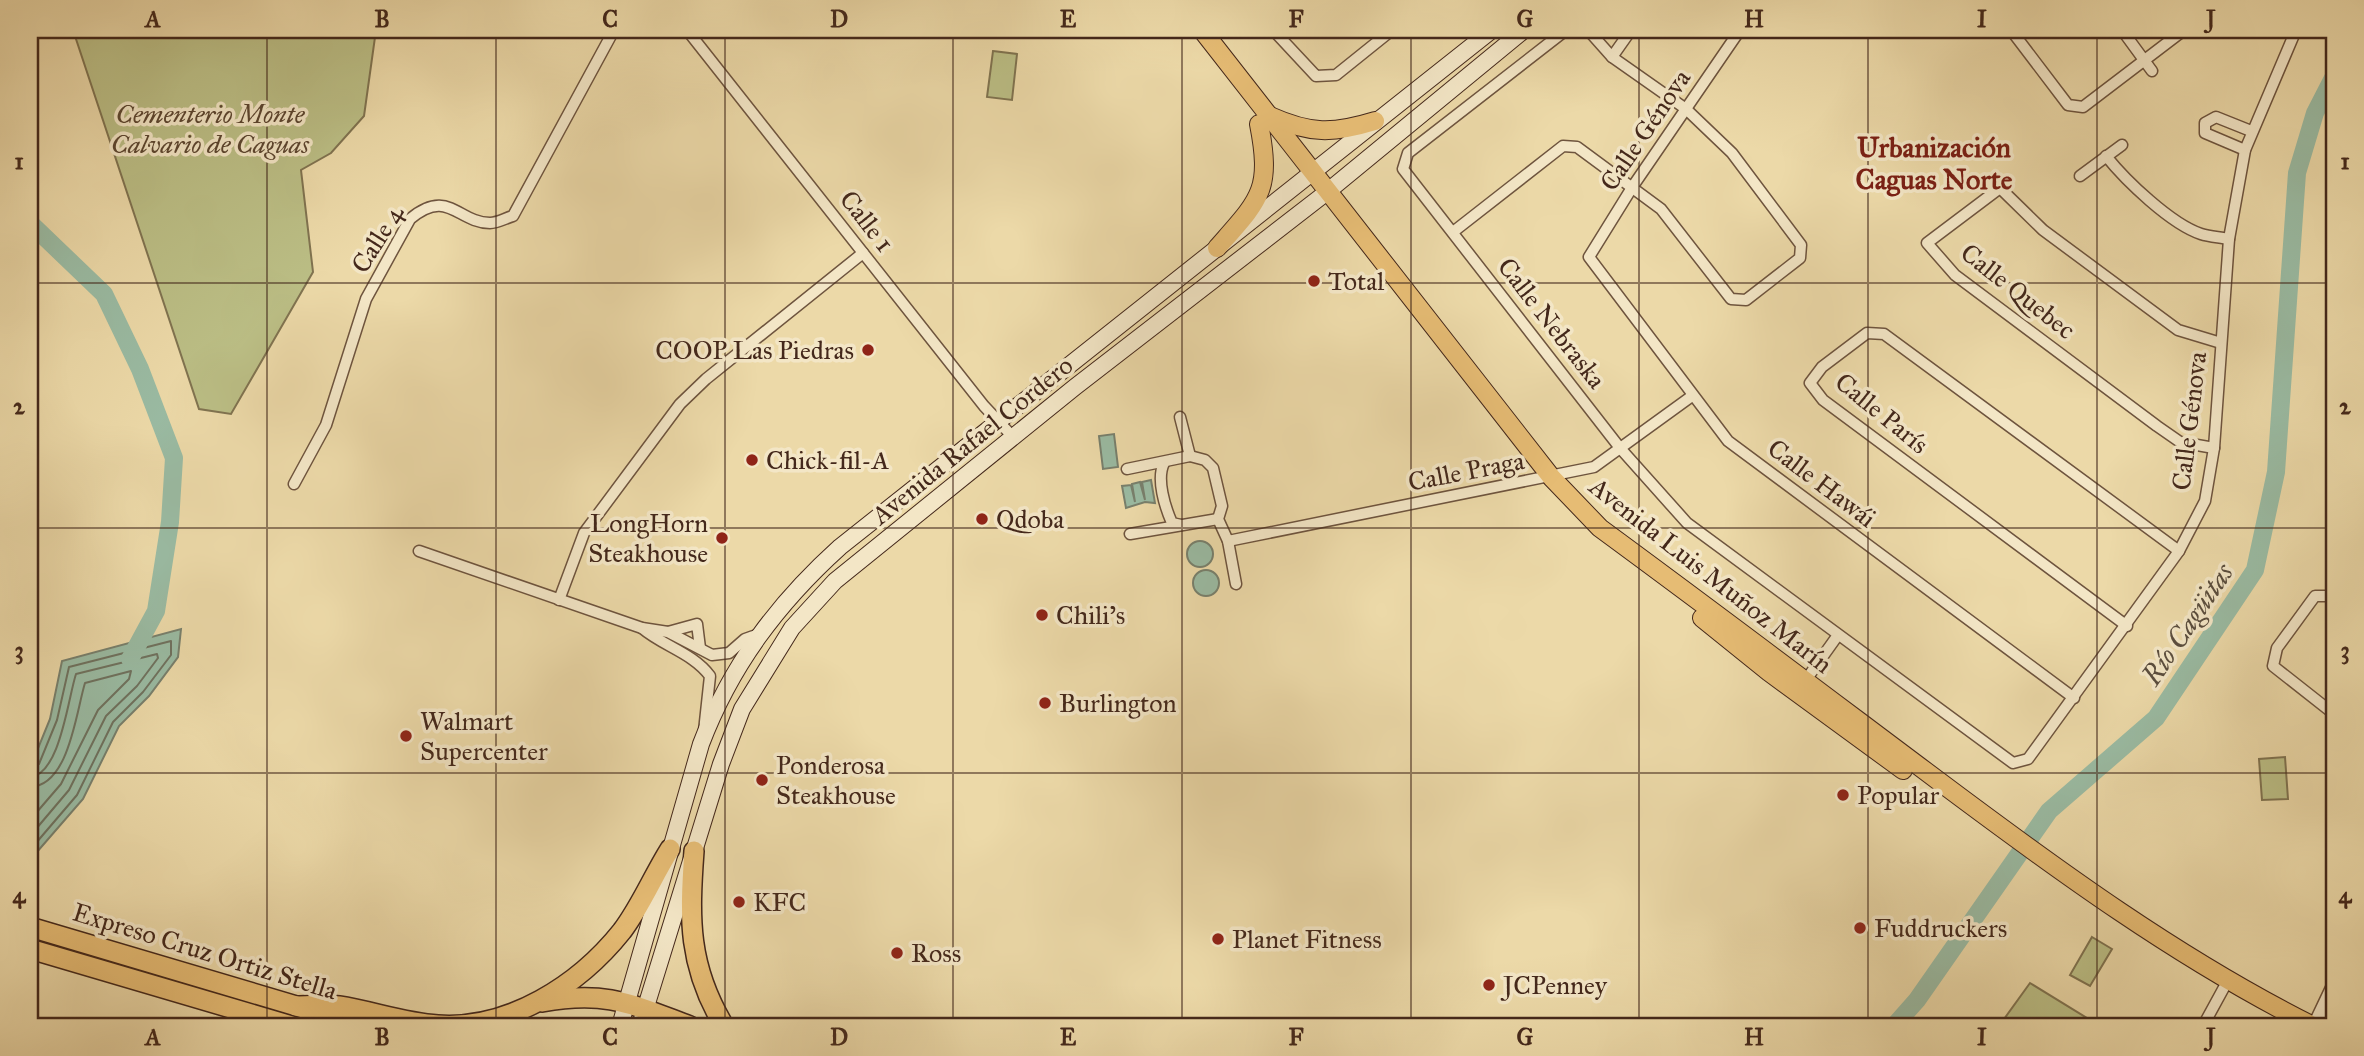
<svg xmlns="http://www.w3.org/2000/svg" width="2364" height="1056" font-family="'IM FELL Great Primer',serif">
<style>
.green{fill:#bbbe85;stroke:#807350;stroke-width:2}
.water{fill:#9abba3;stroke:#78806d;stroke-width:2}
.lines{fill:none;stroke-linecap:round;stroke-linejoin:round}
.shore{stroke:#6f725f;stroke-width:2}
.river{stroke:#9abba3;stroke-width:18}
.minor-casing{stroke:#6e543e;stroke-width:13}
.tertiary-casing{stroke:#6e543e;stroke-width:17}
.secondary-casing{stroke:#44281b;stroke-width:18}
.primary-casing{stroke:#44281b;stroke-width:20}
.motorway-casing{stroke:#44281b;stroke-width:22}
.minor{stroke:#f3e6c6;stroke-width:10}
.tertiary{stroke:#f3e6c6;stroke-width:14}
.secondary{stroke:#f3e6c6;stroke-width:16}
.primary{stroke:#e6bc74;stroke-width:18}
.motorway{stroke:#e6bc74;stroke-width:19}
.grid{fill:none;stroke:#44281b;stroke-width:2;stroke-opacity:0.55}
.poi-dot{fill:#8f2418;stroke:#f3e6c6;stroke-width:2.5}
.labels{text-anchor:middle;stroke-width:7;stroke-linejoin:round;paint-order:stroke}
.park-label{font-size:26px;font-style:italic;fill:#5c4630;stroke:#f3e6c6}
.street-label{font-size:26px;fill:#44281b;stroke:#f3e6c6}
.poi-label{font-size:26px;fill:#44281b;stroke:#f3e6c6;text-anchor:start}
.neighbourhood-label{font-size:28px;font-weight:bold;fill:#7a1f14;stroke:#f3e6c6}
.water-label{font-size:28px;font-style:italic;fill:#5a4d3d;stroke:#f3e6c6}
.neatline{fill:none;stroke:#44281b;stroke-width:2.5}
.grid-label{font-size:23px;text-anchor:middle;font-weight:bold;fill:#44281b}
</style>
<rect width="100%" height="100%" fill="#ecd9a8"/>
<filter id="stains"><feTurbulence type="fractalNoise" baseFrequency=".00286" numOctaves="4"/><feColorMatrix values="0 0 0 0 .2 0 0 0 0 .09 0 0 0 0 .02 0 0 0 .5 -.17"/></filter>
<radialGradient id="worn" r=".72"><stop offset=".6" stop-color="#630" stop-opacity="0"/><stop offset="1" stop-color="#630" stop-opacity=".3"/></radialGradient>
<g class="green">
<path d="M73,30H376L364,116L331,153L301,170L313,272L231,414L199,409Z"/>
<path d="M993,51L1017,54L1012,100L987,97Z"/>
<path d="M2285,757L2288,799L2262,800L2259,759Z"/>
<path d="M2092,937L2112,949L2090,986L2070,975Z"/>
<path d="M2030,983L2100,1026H1999Z"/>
</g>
<g class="water">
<path d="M1114,434L1118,467L1103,469L1099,436Z"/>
<path d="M1151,480L1155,503L1145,502L1126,508L1122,486L1131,485L1135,502L1132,484L1140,482L1145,500L1142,482Z"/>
<circle cx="1200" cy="554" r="13"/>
<circle cx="1206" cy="583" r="13"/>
<path d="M181,629L178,657L149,696L119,726L83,799L30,860V768L50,719L62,661Z"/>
</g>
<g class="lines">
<g class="shore">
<path d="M30,768L39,764L57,720L69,667L171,641V655L143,692L113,722L77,795L30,850"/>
<path d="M30,777C60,775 68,698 76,674L157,654L158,658L137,686L106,716L69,790L30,836"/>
<path d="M30,787C69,786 76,712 85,683L131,671L129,679L98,710L61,784L30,820"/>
</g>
<g class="river">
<path d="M30,223L104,294L140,369L174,458L170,522L156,611L130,659"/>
<path d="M1894,1026L1917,1000L2049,811L2156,718L2255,570L2276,472L2297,173L2315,113L2334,76"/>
</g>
<defs>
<g id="minor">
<path d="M687,30L984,406L1014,438"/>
<path d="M1273,30L1316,76L1336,75L1392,30"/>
<path d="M1566,30L1408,153L1403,169L1620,448L1687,523L2013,763L2028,759L2179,551L2205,501L2214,448L2229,239L2245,150L2296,30"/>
<path d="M1740,30L1633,186L1589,257L1728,441L2074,698"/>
<path d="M2011,30L2068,105L2083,107L2184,30"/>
<path d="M2122,30L2152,71"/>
<path d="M1612,57L1631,30"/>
<path d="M2245,150L2205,133V123L2216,117L2251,131"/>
<path d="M2106,156C2126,181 2171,224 2201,234C2210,237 2220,237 2229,239"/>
<path d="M2080,176L2122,145"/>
<path d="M1453,232L1563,146L1577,147L1661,209L1731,299L1746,300L1800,258L1801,245L1732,153L1686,109L1612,57L1588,30"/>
<path d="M1180,417L1190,456"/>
<path d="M2214,448L2180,442L2157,426L1955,275L1927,243L2000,188L2043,230L2178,330L2221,343"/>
<path d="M1164,463C1156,479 1165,507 1172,523L1181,525"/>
<path d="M1127,469L1190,456L1205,460L1213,468L1222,506L1218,519L1228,541L1236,584"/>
<path d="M294,484L326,425L366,299L410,219C448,187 458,223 490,223C497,223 506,218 513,216L614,30"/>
<path d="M1130,534L1218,519"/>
<path d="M1228,541L1594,467L1692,396"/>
<path d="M419,551L642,628L668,632L712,655L729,653L745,639L759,634"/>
<path d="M559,600L584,533L680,404L706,379L863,253"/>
<path d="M2334,600L2328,596H2315L2277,648L2273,666L2334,714"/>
<path d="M2127,626L1823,400L1810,383L1822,367L1867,333L1884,334L2179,551"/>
<path d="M642,628C663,646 693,653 710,676L704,731"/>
<path d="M668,632L697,624L700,648"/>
<path d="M1803,684L1838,635"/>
<path d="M2203,1026L2227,982"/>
</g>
<path id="tertiary" d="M2315,1026L2334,986"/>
<g id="secondary">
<path d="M620,1026L701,744C731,665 778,603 840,547L1492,30"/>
<path d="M640,1026L721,764L742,709L792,628L835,581L1075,387L1327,192L1524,30"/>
</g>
<g id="primary">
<path d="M1202,30L1552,478L1600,528C1713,611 1824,695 1936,779C2056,869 2179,959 2313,1026"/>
<path d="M1270,116C1310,134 1333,134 1375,121"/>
<path d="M1217,248C1260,199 1272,191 1259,124"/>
<path d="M1702,618L1769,672L1903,770"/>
</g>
<g id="motorway">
<path d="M694,851C689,919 688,966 724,1026"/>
<path d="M30,927L364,1026"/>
<path d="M30,949L292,1026"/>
<path d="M542,1002C606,990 631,1004 690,1026"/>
<path d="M296,1006C310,1006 325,1004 339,1006C372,1011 404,1023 438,1025C509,1030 579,985 622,931C641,906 653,876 670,849"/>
</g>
</defs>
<use href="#minor" class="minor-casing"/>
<use href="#tertiary" class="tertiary-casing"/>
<use href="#secondary" class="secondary-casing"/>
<use href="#primary" class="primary-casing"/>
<use href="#motorway" class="motorway-casing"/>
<use href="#minor" class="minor"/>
<use href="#tertiary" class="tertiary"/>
<use href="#secondary" class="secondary"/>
<use href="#primary" class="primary"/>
<use href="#motorway" class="motorway"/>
</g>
<path class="grid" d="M267,30V1026M496,30V1026M725,30V1026M953,30V1026M1182,30V1026M1411,30V1026M1639,30V1026M1868,30V1026M2097,30V1026M30,283H2334M30,528H2334M30,773H2334"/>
<g class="poi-dot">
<circle cx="1314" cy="281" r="7"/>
<circle cx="868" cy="350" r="7"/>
<circle cx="752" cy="460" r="7"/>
<circle cx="982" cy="519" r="7"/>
<circle cx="722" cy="538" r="7"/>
<circle cx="1042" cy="615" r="7"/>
<circle cx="1045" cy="703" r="7"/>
<circle cx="406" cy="736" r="7"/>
<circle cx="762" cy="780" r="7"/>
<circle cx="1843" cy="795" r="7"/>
<circle cx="739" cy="902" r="7"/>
<circle cx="1860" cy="928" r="7"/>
<circle cx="1218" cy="939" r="7"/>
<circle cx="897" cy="953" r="7"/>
<circle cx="1489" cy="985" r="7"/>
</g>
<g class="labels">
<g class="park-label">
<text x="210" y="123">Cementerio Monte<tspan x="210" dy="30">Calvario de Caguas</tspan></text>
</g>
<g class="street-label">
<text transform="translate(1645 130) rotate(-56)" y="9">Calle Génova</text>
<text transform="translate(867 221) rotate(52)" y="9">Calle 1</text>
<text transform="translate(377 239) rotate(-58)" y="9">Calle 4</text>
<text transform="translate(2018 291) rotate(38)" y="9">Calle Quebec</text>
<text transform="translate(1552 323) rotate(52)" y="9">Calle Nebraska</text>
<text transform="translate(1882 413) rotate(39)" y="9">Calle París</text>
<text transform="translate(2189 421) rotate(-83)" y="9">Calle Génova</text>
<text transform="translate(972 440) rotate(-39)" y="9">Avenida Rafael Cordero</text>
<text transform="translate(1466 471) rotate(-11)" y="9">Calle Praga</text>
<text transform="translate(1822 483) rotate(37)" y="9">Calle Hawái</text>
<text transform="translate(1711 575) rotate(38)" y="9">Avenida Luis Muñoz Marín</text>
<text transform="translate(205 951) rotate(17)" y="9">Expreso Cruz Ortiz Stella</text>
</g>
<g class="poi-label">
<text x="1328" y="290">Total</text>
<text x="854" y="359" text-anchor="end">COOP Las Piedras</text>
<text x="766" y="469">Chick-fil-A</text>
<text x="996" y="528">Qdoba</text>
<text x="708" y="532" text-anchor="end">LongHorn<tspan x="708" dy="30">Steakhouse</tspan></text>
<text x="1056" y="624">Chili's</text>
<text x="1059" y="712">Burlington</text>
<text x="420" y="730">Walmart<tspan x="420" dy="30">Supercenter</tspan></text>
<text x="776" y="774">Ponderosa<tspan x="776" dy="30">Steakhouse</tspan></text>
<text x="1857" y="804">Popular</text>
<text x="753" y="911">KFC</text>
<text x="1874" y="937">Fuddruckers</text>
<text x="1232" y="948">Planet Fitness</text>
<text x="911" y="962">Ross</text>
<text x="1503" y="994">JCPenney</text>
</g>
<g class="neighbourhood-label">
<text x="1934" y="157">Urbanización<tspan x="1934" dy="32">Caguas Norte</tspan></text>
</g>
<g class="water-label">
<text transform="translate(2187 624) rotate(-56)" y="10">Río Cagüitas</text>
</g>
</g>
<rect width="2364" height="1056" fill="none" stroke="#ecd9a8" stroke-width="77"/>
<rect x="38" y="38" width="2288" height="980" class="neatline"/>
<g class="grid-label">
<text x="153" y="27">A</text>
<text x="382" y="27">B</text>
<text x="610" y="27">C</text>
<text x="839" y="27">D</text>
<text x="1068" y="27">E</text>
<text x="1296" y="27">F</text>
<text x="1525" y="27">G</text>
<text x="1754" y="27">H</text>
<text x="1982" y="27">I</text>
<text x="2211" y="27">J</text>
<text x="19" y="169">1</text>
<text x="2345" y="169">1</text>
<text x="19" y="414">2</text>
<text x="2345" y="414">2</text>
<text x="19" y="658">3</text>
<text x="2345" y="658">3</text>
<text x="19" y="903">4</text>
<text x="2345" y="903">4</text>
<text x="153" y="1045">A</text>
<text x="382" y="1045">B</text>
<text x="610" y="1045">C</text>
<text x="839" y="1045">D</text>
<text x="1068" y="1045">E</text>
<text x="1296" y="1045">F</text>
<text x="1525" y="1045">G</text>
<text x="1754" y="1045">H</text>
<text x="1982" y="1045">I</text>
<text x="2211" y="1045">J</text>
</g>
<rect width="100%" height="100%" filter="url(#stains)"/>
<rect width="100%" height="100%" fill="url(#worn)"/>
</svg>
